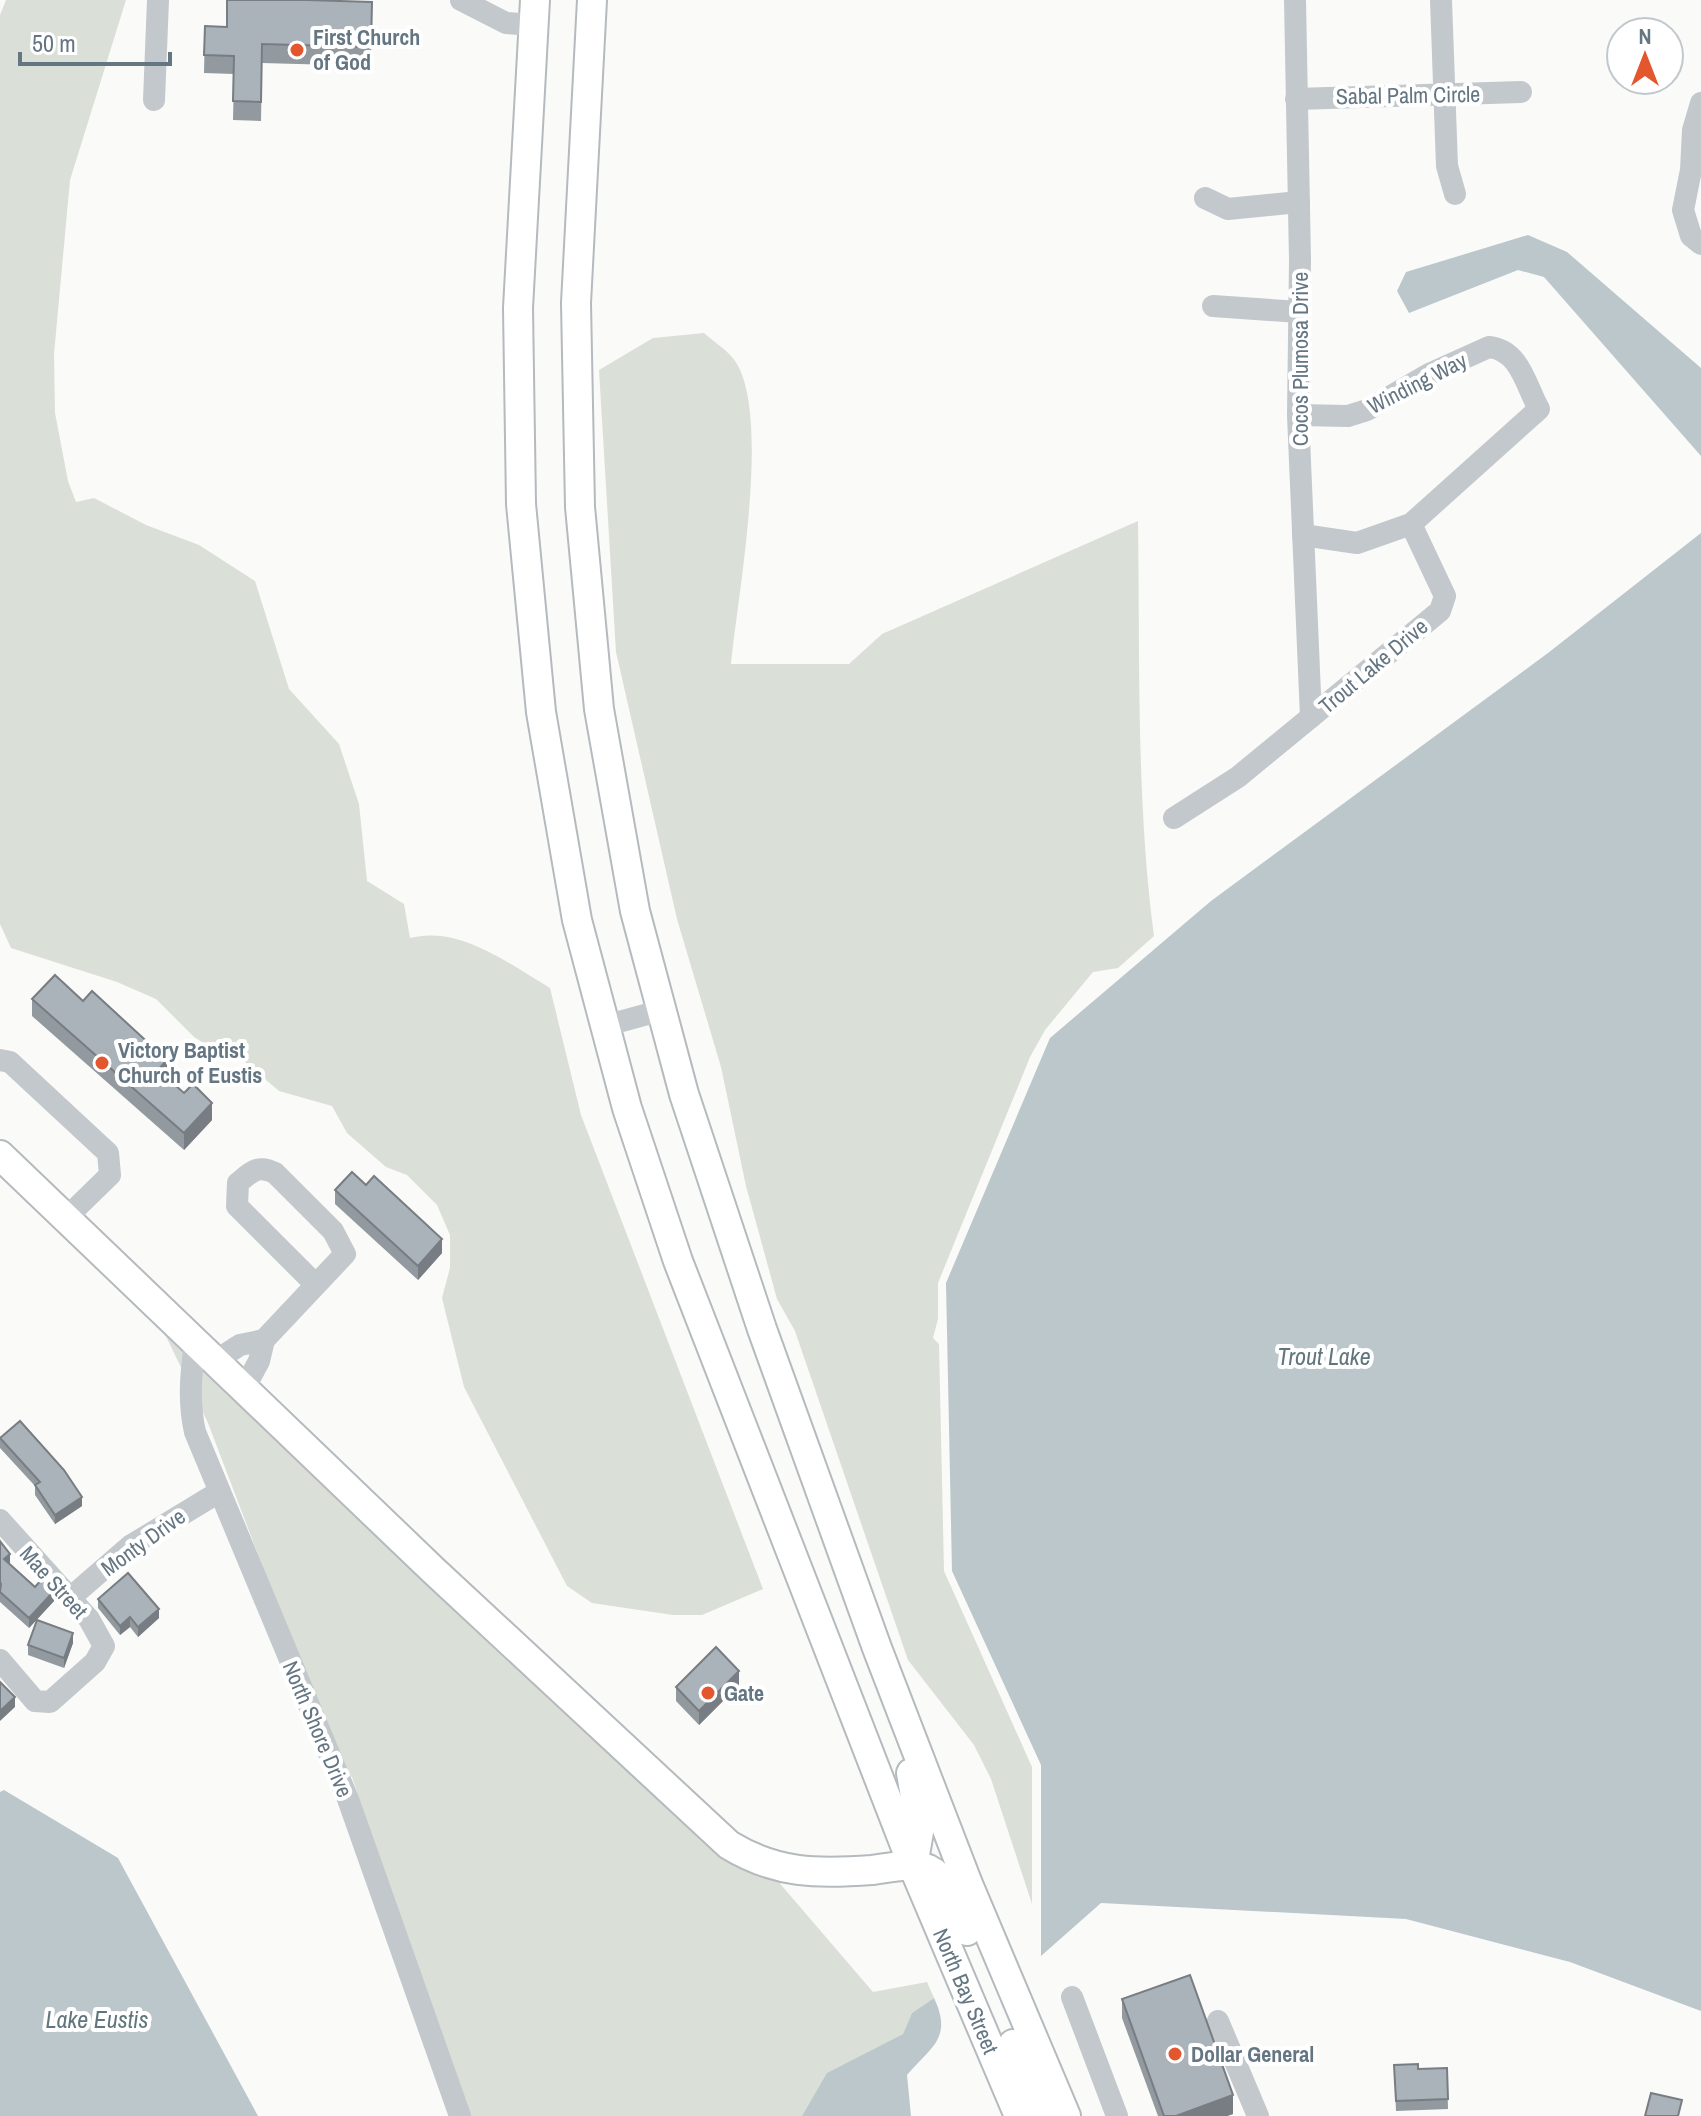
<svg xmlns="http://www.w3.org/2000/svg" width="1701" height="2116" font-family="'Archivo Narrow',sans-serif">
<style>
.green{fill:#dadfd7}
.water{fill:#bbc7cb}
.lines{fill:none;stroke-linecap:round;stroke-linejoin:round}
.major-casing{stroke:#b5babe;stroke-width:32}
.minor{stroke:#c3c8cc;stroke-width:22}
.major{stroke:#fff;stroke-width:28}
.wall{fill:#929a9f}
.shaded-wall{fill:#777d82}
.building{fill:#aab3b9;stroke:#777d82;stroke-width:2}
.poi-dot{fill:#e4572e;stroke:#fff;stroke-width:3}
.labels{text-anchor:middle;stroke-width:8;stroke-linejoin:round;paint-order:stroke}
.poi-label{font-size:22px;font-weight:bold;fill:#657683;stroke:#fff;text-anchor:start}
.street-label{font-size:22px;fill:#657683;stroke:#fff}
.water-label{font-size:24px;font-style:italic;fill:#60757c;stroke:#fff}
</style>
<rect width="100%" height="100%" fill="#fafaf8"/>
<g class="green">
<path d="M6,0H126L70,180L54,354L55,413L68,481L76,502L94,498L146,525L199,545L255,581L289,689L339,744L359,804L367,881L404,904L410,938C460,925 509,964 550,988L581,1115L763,1589L702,1615H673L592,1603L567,1586L464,1387L442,1298L450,1268V1235L437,1205L407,1175L386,1167L347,1133L332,1106L279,1091L245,1062L220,1053L194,1037L156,999L117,982L11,948L0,924V15Z"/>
<path d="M704,333C713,341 724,348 732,357C774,406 737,599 731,664H849L882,634L1138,521C1140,659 1136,800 1154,936L1118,968L1093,972L1045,1030L1030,1057L938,1283V1319L933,1338L939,1344L944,1571L1032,1767V1904L991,1779L974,1745L908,1660L795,1331L777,1299L746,1186L721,1067L677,919L616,652L599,370L653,338Z"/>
<path d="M160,1324L690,1829L747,1869L776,1879L873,1992L927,1982L934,1998L912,2013L903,2034L828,2073L802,2116H469L352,1777L337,1762L208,1423Z"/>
</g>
<g class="water">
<path d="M1528,235L1567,252L1701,368V456L1544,277L1518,270L1409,313L1397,291L1406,272Z"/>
<path d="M1701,533V2011L1570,1962L1406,1919L1101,1903L1041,1956V1765L952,1571L946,1283L1050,1038L1211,901L1548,653Z"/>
<path d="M4,1790L118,1858L258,2116H0V1792Z"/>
<path d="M934,1998C953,2038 931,2047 907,2075L911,2116H802L827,2073L903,2034L912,2013Z"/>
</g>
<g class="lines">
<defs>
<g id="major">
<path d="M535,0L518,308L521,504L541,712L577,920L627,1108L678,1261L913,1866L1019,2116"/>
<path d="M592,0L576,303L580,507L599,709L635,911L684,1094L762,1329L877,1648L968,1884L1066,2116"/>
<path d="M0,1155L433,1570L729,1845C777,1874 817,1874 872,1870C889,1868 912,1862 928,1869C949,1879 959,1912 967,1931"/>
<path d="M911,1773L920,1826L913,1866"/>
<path d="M1013,2044L1045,2116"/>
</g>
</defs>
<use href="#major" class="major-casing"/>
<g class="minor">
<path d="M461,0L506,23L533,25"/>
<path d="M1295,0L1300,260L1298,415L1311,717"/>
<path d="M1441,0L1447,166L1455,194"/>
<path d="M1296,99L1521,92"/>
<path d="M154,100L158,0"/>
<path d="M1701,103L1693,130L1691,170L1683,210L1691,236L1701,244"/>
<path d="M1205,198L1228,209L1299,202"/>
<path d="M1213,306L1299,312"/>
<path d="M1298,415L1348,416L1367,410L1429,374L1489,347C1520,350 1526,386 1539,409L1411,524L1357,543L1303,535"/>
<path d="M1174,818L1238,777L1440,611L1445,596L1411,524"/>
<path d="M604,1026L659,1011"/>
<path d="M0,1060L10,1062L108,1153L110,1175L66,1218"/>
<path d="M264,1340L345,1254L333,1231L275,1173C258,1164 251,1172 238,1183L237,1206L315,1284"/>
<path d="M195,1343C191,1373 188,1401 195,1432L348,1799L460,2116"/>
<path d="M215,1361L240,1345L264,1340L259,1361L244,1389"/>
<path d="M0,1520L89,1619L104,1646L95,1662L50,1702L35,1701L0,1660"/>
<path d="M70,1598L130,1546L219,1492"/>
<path d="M1072,1997L1117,2116"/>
<path d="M1218,2021L1258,2116"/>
</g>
<use href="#major" class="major"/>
</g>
<g class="wall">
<path d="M372,2L371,66L262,63L261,121L233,120L234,74L204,73L205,26L227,27Z"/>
<path d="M32,999L83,1001L212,1120L184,1150L32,1016Z"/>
<path d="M335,1190L442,1253L418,1280L335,1204Z"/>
<path d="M0,1438L82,1506L55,1524L35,1495V1486L0,1448Z"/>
<path d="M0,1541L10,1563L9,1564L35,1587L54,1601L29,1628L0,1602Z"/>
<path d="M98,1599L159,1618L138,1637L130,1627L120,1635L98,1608Z"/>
<path d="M73,1643L64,1668L28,1655V1645Z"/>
<path d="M739,1685L699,1725L676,1701V1687Z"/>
<path d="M1122,1999L1233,2114L1227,2116H1158L1122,2018Z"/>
<path d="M1394,2065L1418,2069L1447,2068L1448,2109L1396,2111Z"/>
</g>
<g class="shaded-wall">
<path d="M167,1060V1077L158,1070Z"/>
<path d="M212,1103V1120L184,1150V1133Z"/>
<path d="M442,1239V1253L418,1280V1266Z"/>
<path d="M82,1497V1506L55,1524V1515Z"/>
<path d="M10,1554V1563L4,1568V1559Z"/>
<path d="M54,1591V1601L29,1628V1618Z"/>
<path d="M159,1609V1618L138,1637V1627Z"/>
<path d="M130,1617V1627L120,1635V1626Z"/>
<path d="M73,1633V1643L64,1668V1658Z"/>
<path d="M739,1671V1685L699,1725V1711Z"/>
<path d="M15,1697V1707L0,1721V1711Z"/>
<path d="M1233,2095V2114L1227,2116H1176Z"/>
</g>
<g class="building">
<path d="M227,0H308L372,2L371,47L262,44L261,102L233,101L234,56L204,55L205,26L227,27Z"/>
<path d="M55,975L83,1001L92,991L167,1060L158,1070L184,1093L193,1084L212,1103L184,1133L32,999Z"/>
<path d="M352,1172L366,1185L374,1176L442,1239L418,1266L335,1190Z"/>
<path d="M20,1421L64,1470L82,1497L55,1515L35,1485L40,1482L0,1438Z"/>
<path d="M0,1541L10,1554L4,1559L35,1587L42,1579L54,1591L29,1618L0,1592L1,1584L0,1582Z"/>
<path d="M128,1573L159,1609L138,1627L130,1617L120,1626L98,1599Z"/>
<path d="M37,1620L73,1633L64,1658L28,1645Z"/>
<path d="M716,1647L739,1671L699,1711L676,1687Z"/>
<path d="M0,1682L15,1697L0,1711Z"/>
<path d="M1190,1975L1233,2095L1176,2116H1164L1122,1999Z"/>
<path d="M1418,2064V2069L1447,2068L1448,2099L1396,2101L1394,2065Z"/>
<path d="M1651,2093L1682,2100L1678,2116H1645Z"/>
</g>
<g class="poi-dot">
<circle cx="297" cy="50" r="8"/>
<circle cx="102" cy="1063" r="8"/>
<circle cx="708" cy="1693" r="8"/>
<circle cx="1175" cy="2054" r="8"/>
</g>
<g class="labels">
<g class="poi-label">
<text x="313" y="45">First Church<tspan x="313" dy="25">of God</tspan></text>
<text x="118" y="1058">Victory Baptist<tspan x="118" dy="25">Church of Eustis</tspan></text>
<text x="724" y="1701">Gate</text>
<text x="1191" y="2062">Dollar General</text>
</g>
<g class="street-label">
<text transform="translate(1408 95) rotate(-1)" y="8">Sabal Palm Circle</text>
<text transform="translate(1300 359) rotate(-90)" y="8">Cocos Plumosa Drive</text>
<text transform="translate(1417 383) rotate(-27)" y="8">Winding Way</text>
<text transform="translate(1373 666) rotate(-40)" y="8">Trout Lake Drive</text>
<text transform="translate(143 1542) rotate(-36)" y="8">Monty Drive</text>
<text transform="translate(54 1582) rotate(48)" y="8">Mae Street</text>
<text transform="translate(318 1729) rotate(67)" y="8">North Shore Drive</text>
<text transform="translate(966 1991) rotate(67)" y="8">North Bay Street</text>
</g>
<g class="water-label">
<text x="1324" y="1365">Trout Lake</text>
<text x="97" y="2028">Lake Eustis</text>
</g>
</g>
<g transform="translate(1645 56)"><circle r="38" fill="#ffffff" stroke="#c1c8cd" stroke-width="2"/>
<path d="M0-6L14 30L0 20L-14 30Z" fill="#e4572e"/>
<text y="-12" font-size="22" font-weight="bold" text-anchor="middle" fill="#657683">N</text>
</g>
<path d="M20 52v12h150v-12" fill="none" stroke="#657683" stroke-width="4"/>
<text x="32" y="52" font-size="24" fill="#657683" stroke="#ffffff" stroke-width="6" paint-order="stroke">50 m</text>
</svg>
